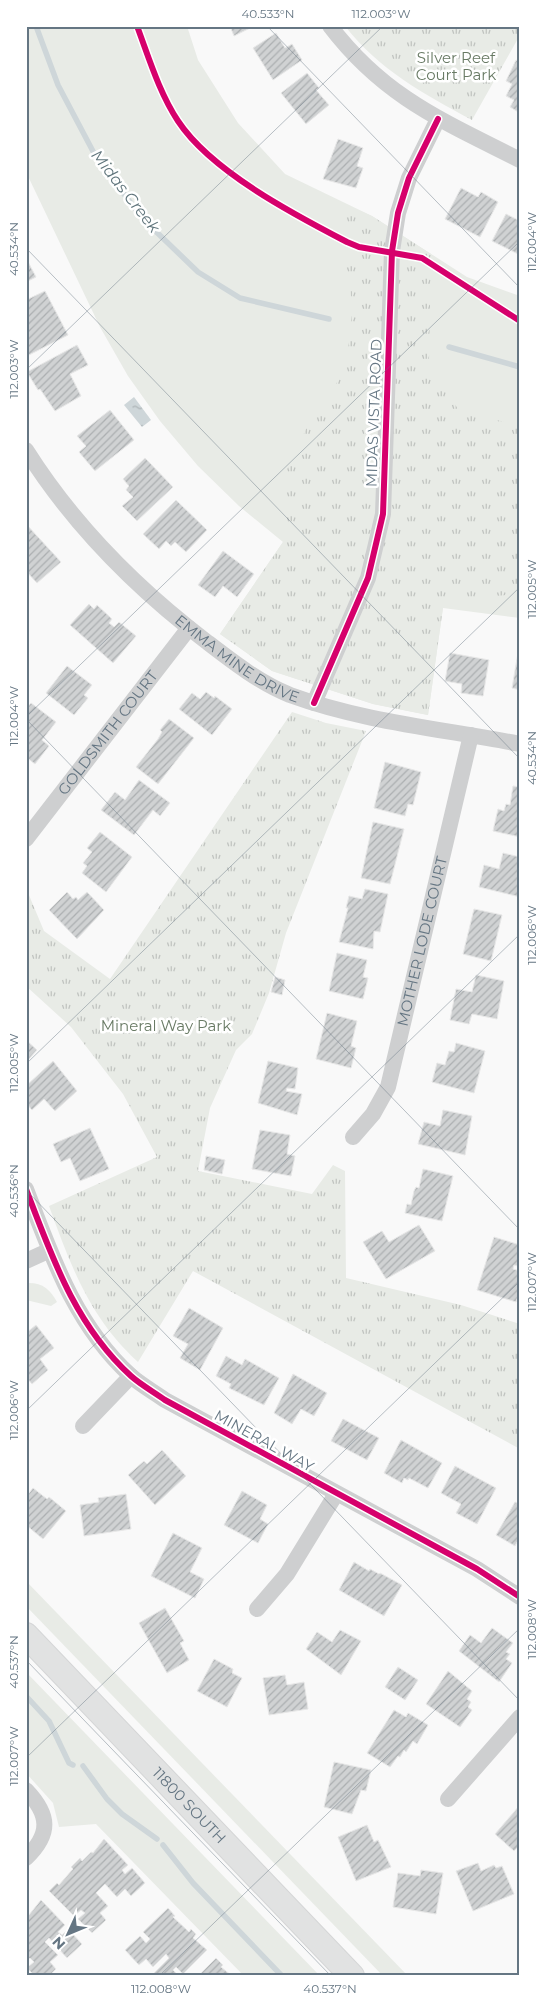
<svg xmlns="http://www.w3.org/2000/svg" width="546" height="2002" font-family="Montserrat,sans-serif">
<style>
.green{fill:#e8ebe6}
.park{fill:url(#park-tufts)}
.water{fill:url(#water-ripples)}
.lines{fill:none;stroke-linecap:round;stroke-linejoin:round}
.stream{stroke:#ced6d9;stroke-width:5.5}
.building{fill:url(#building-hatch);stroke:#e8e8e8}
.secondary-casing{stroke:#d5d6d7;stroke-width:26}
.minor{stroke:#cecfd0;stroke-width:16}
.secondary{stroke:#e1e2e2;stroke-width:24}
.cycleway-casing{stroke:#fff;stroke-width:9}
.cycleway{stroke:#d6006c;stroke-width:6}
.ticks{fill:none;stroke:#657683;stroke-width:1;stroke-opacity:0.45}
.labels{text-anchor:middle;stroke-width:5;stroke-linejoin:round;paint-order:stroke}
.park-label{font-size:15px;fill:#687a64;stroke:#fff}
.street-label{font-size:15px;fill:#657683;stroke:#fff}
.water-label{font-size:16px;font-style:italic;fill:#60757c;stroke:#fff}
.neatline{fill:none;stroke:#657683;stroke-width:2}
.ticks-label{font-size:12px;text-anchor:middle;fill:#657683}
</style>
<defs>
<pattern id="park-tufts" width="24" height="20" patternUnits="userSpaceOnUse" patternTransform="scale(1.25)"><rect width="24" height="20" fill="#e8ebe6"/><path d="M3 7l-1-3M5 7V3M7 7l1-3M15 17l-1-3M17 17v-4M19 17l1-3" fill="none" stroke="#c0c3c0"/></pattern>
<pattern id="water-ripples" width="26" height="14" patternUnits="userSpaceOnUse" patternTransform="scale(1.25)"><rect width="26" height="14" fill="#ced6d9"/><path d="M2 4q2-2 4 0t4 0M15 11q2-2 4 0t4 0" fill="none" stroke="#abb2b5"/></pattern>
<pattern id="building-hatch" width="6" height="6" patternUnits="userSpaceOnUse" patternTransform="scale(1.25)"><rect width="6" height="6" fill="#d0d2d3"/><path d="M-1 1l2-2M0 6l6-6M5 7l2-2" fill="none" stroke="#acafb1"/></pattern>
</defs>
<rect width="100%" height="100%" fill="#f9f9f9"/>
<g class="green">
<path d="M26,26H187L198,60L238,123L285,174L372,216L467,277L520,296V618L443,608L428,715L373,704L272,671L220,634L283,542L239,506L198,466L160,421L128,376L100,327L26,172Z"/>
<path d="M26,1283C42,1282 50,1289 57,1302L51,1306L26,1300Z"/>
<path d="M26,1581L408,1976H383L26,1606Z"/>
<path d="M26,1672L320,1976H244L96,1824L59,1827L53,1803L26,1773Z"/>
</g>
<g class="park">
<path d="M345,26H520V35L472,120C424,94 379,70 345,26Z"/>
<path d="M349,206L372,216L431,254L429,360L435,378L459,410L520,426V594L444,600L428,715L373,704L272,671L220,634L283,542L286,527L283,478L307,427L336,385L348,350L352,314L350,280L339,242Z"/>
<path d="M292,712L326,723L366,731L286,933L269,993L252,1034L236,1050L210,1108L198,1171L312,1194L333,1165L345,1171L346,1278L461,1305L520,1324V1449L193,1271L138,1362C89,1317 71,1266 49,1206L157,1157L123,1094L71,1027L26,986V888L44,931L110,979Z"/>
</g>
<path class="water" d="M134,397L151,420L142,427L124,405Z"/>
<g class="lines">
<g class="stream">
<path d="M36,26L58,85L96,157L143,219L198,272L240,298L329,319"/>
<path d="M449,347L520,367"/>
<path d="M26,1696L49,1721L69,1763L73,1765"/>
<path d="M83,1766L107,1799L122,1814L157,1839"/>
<path d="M163,1845L193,1883L282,1976"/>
</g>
</g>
<g class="building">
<path d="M230,26H254L234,36Z"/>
<path d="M276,33L285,48L292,44L302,60L273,80L253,48Z"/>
<path d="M516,60L520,62V113L510,107L514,100L506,96L512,84L506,81Z"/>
<path d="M307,73L319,88L316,90L329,105L306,124L281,93Z"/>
<path d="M338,139L363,148L357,166L363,168L356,188L323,179Z"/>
<path d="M461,188L478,197L481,192L498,202L480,237L445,219Z"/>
<path d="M506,214L520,221V255L492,241Z"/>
<path d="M26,258L36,277L26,282Z"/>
<path d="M45,291L68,335L27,356L26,300Z"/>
<path d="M77,345L88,365L70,374L81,396L55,411L40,389L38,390L27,372Z"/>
<path d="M110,410L134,440L95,471L79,452L86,446L77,436Z"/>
<path d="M145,458L173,487L137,521L122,506L133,497L126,490L129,486L123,479Z"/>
<path d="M176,500L207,530L186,552L175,542L171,546L166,541L159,549L143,534Z"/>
<path d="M26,524L61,562L37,583L26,571Z"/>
<path d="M223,551L254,574L237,597L223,586L215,597L198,585Z"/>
<path d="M89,604L94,609L97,605L112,619L109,623L114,627L119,622L136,636L113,663L70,625Z"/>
<path d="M450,653L489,660L483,696L461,693L462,684L445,681Z"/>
<path d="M518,653L520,654V690L512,688Z"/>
<path d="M67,666L92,685L84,695L88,698L74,715L46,693Z"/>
<path d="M206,692L214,698L215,696L232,709L212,735L179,709L192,693L200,699Z"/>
<path d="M31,703L56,722L42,740L49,746L35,764L26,757V709Z"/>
<path d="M169,719L194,738L158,784L136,767L158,739L162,732L160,730Z"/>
<path d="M385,762L421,772L413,805L408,804L405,816L374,808Z"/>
<path d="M139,780L170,803L160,816L153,810L134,835L101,810L115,792L125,800Z"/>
<path d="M513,786L520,787V837L493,831L498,809L504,811L506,804L510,805Z"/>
<path d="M373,822L404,829L390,884L361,878Z"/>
<path d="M100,832L132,857L106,892L82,873L87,866L83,863L92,852L87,848Z"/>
<path d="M503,853L520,857V897L479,887L484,865L499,869Z"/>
<path d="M365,889L388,894L380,932L374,931L373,949L339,942L348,908H346L349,896L362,899Z"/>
<path d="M67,892L73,899L76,897L78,900L87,892L104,910L77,939L49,910Z"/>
<path d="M474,909L502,915L491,961L463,954Z"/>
<path d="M337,953L367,960L363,977L368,978L363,999L329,991Z"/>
<path d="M476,975L504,981L497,1019L472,1014L469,1024L450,1020L456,989L472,992Z"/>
<path d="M275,977L285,980L282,995L271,992Z"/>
<path d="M327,1013L357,1021L351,1046L356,1048L351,1068L316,1059Z"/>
<path d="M26,1040L37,1050L26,1062Z"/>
<path d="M456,1043L485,1051L474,1093L432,1082L437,1063L445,1065L449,1051L454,1052Z"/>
<path d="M53,1061L77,1091L55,1111L44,1099L32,1110L26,1103V1086Z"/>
<path d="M268,1061L298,1068L295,1089L287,1088L286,1091L302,1094L297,1115L258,1103Z"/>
<path d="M443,1110L472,1116L465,1155L418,1144L424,1122L440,1126Z"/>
<path d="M90,1128L109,1169L80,1181L70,1158L61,1162L53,1144Z"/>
<path d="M260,1130L290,1135L287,1154L295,1156L291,1176L252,1169Z"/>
<path d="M206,1156L225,1160L222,1174L204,1170Z"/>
<path d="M423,1169L453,1176L442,1221L405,1213L407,1204L411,1205L414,1191L416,1187L419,1188Z"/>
<path d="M419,1225L435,1251L386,1279L363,1242L382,1231L389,1242Z"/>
<path d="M494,1237L520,1245V1262L518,1266L514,1265L513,1269L520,1271V1290L516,1302L477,1290Z"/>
<path d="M189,1308L223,1328L200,1370L180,1358L188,1344L173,1336Z"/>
<path d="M36,1325L54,1348L40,1359L48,1370L32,1384L26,1377V1333Z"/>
<path d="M226,1356L242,1365L245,1359L279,1378L264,1405L229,1388L231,1384L216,1376Z"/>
<path d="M293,1374L327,1393L314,1416L301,1409L292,1424L274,1413Z"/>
<path d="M343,1419L379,1438L367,1460L331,1441Z"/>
<path d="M401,1440L442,1463L428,1488L409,1478L408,1480L404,1478L402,1483L384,1473Z"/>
<path d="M162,1450L186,1476L155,1505L128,1475L144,1461L147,1464Z"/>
<path d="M455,1466L496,1488L477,1524L456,1513L461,1504L441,1493Z"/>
<path d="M33,1488L47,1499L49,1497L66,1511L43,1539L26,1525V1497Z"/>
<path d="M242,1491L267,1505L260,1519L268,1524L258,1543L224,1525Z"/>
<path d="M126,1494L131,1529L84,1536L80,1505L99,1502L98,1498Z"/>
<path d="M515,1502L520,1504V1543L517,1542L515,1546L496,1535Z"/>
<path d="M173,1533L202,1548L190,1572L204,1579L195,1598L151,1576Z"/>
<path d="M354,1562L369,1571L370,1569L379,1574L380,1573L402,1585L384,1616L339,1590Z"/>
<path d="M165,1608L184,1641L180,1643L189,1660L167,1673L139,1623Z"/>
<path d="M492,1628L513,1643L506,1652L510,1654L506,1659L512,1663L499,1682L459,1651L470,1635L481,1643Z"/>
<path d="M340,1630L361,1641L341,1675L306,1649L317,1632L332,1642Z"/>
<path d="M214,1659L233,1669L232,1673L242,1678L227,1707L197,1691Z"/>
<path d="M398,1667L418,1680L405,1700L385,1687Z"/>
<path d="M448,1671L472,1691L467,1699L471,1702L468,1707L472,1710L460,1727L426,1704Z"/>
<path d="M285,1675L287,1685L304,1682L308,1709L269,1715L263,1678Z"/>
<path d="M394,1710L406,1717L408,1713L428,1725L417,1744L413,1741L406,1752L404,1750L400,1757L398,1756L390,1767L367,1753Z"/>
<path d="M334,1762L371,1770L366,1791L361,1790L352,1814L324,1807Z"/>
<path d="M520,1805V1845L514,1851L495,1834Z"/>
<path d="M367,1825L374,1842L378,1840L391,1867L356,1881L338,1837Z"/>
<path d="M104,1839L128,1865L122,1870L125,1874L132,1868L145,1883L131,1896L125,1889L117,1897L105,1884L96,1893L108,1906L100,1913L106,1920L92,1933L78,1919L85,1913L81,1910L74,1916L49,1891L57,1883L59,1885L73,1869L71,1867L80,1858L82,1861L91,1852L93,1853Z"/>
<path d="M478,1863L481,1871L494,1865L496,1868L502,1866L514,1894L473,1911L456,1871Z"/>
<path d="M421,1870L443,1873L436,1914L393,1907L398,1873L420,1876Z"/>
<path d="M41,1900L65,1925L58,1932L62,1935L68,1929L82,1944L67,1958L49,1938L45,1942L58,1955L50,1962L56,1969L49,1976H35L27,1968L34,1962L30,1958L26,1962V1911L29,1915Z"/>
<path d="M168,1908L175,1916L173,1917L189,1932L191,1929L196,1934L193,1938L207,1950L183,1974L176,1967L173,1970L179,1976H151L169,1958L166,1954L153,1967L146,1959L139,1965L125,1950L140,1936L146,1943L150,1939L143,1932Z"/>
<path d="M216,1958L223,1965L221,1967L232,1976H198Z"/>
</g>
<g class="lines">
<defs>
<g id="secondary">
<path id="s4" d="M26,1635L352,1976"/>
</g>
</defs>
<use href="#secondary" class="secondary-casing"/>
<g class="minor">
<path d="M330,26C384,97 443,121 520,160"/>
<path id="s1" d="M26,450C74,526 136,588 207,642C233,662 260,683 290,695C364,722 443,729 520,744"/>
<path d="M314,703L368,578L383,514L392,251L398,213L409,178L438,119"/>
<path id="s2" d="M26,839L189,628"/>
<path id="s3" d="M353,1137L373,1114L388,1087L471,735"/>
<path d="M26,1189C52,1257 75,1325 131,1376C141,1385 154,1392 165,1400L477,1569L520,1597"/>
<path d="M26,1261L48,1251"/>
<path d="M83,1426L131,1376"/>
<path d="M257,1609L287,1574L336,1494"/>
<path d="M26,1790C50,1815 51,1834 26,1858"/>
<path d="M448,1799L520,1717"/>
</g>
<use href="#secondary" class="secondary"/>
<defs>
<g id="cycleway">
<path d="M137,26C149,58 159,92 178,121C211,171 293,214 347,242L359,247L422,258L520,321"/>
<path d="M314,703L368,578L383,514L392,251L398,213L409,178L438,119"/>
<path d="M26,1189C52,1257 75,1325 131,1376C141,1385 154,1392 165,1400L477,1569L520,1597"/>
</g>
</defs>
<use href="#cycleway" class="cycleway-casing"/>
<use href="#cycleway" class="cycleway"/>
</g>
<path class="ticks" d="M267,26L520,288M26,248L520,759M26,370L383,26M26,717L520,241M26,719L520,1230M26,1064L520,587M26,1190L520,1701M26,1411L520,934M26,1660L331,1976M26,1758L520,1281M159,1976L520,1628M519,1976L520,1975"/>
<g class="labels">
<g class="park-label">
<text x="456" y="63">Silver Reef<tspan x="456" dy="17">Court Park</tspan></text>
<text x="166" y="1031">Mineral Way Park</text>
</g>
<g class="street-label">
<text transform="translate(374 413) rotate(-88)" y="5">MIDAS VISTA ROAD</text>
<text dy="5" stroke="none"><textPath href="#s1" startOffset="300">EMMA MINE DRIVE</textPath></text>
<text dy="5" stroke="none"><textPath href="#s2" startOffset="134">GOLDSMITH COURT</textPath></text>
<text dy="5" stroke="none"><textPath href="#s3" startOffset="211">MOTHER LODE COURT</textPath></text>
<text transform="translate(264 1441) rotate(29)" y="5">MINERAL WAY</text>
<text dy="5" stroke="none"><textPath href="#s4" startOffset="236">11800 SOUTH</textPath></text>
</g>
<g class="water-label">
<text transform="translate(126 191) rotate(52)" y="6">Midas Creek</text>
</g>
</g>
<rect width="546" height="2002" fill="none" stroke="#ffffff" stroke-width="55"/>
<g transform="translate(68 1934) rotate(226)" stroke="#ffffff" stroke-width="4" paint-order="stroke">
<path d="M0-4L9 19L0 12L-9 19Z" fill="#657683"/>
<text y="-8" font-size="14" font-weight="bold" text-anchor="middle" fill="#657683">N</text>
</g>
<rect x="28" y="28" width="490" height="1946" class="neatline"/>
<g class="ticks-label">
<text x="268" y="18">40.533°N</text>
<text x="381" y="18">112.003°W</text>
<text transform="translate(532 242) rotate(-90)" y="4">112.004°W</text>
<text transform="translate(14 249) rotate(-90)" y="4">40.534°N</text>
<text transform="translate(14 369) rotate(-90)" y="4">112.003°W</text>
<text transform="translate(532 589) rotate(-90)" y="4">112.005°W</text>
<text transform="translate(14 716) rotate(-90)" y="4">112.004°W</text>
<text transform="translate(532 758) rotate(-90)" y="4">40.534°N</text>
<text transform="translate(532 935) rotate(-90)" y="4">112.006°W</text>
<text transform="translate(14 1063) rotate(-90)" y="4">112.005°W</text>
<text transform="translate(14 1191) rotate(-90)" y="4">40.536°N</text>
<text transform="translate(532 1282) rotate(-90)" y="4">112.007°W</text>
<text transform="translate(14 1410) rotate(-90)" y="4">112.006°W</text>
<text transform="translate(532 1629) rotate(-90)" y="4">112.008°W</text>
<text transform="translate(14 1662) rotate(-90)" y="4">40.537°N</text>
<text transform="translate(14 1756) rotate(-90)" y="4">112.007°W</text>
<text x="161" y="1993">112.008°W</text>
<text x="330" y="1993">40.537°N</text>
</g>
</svg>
